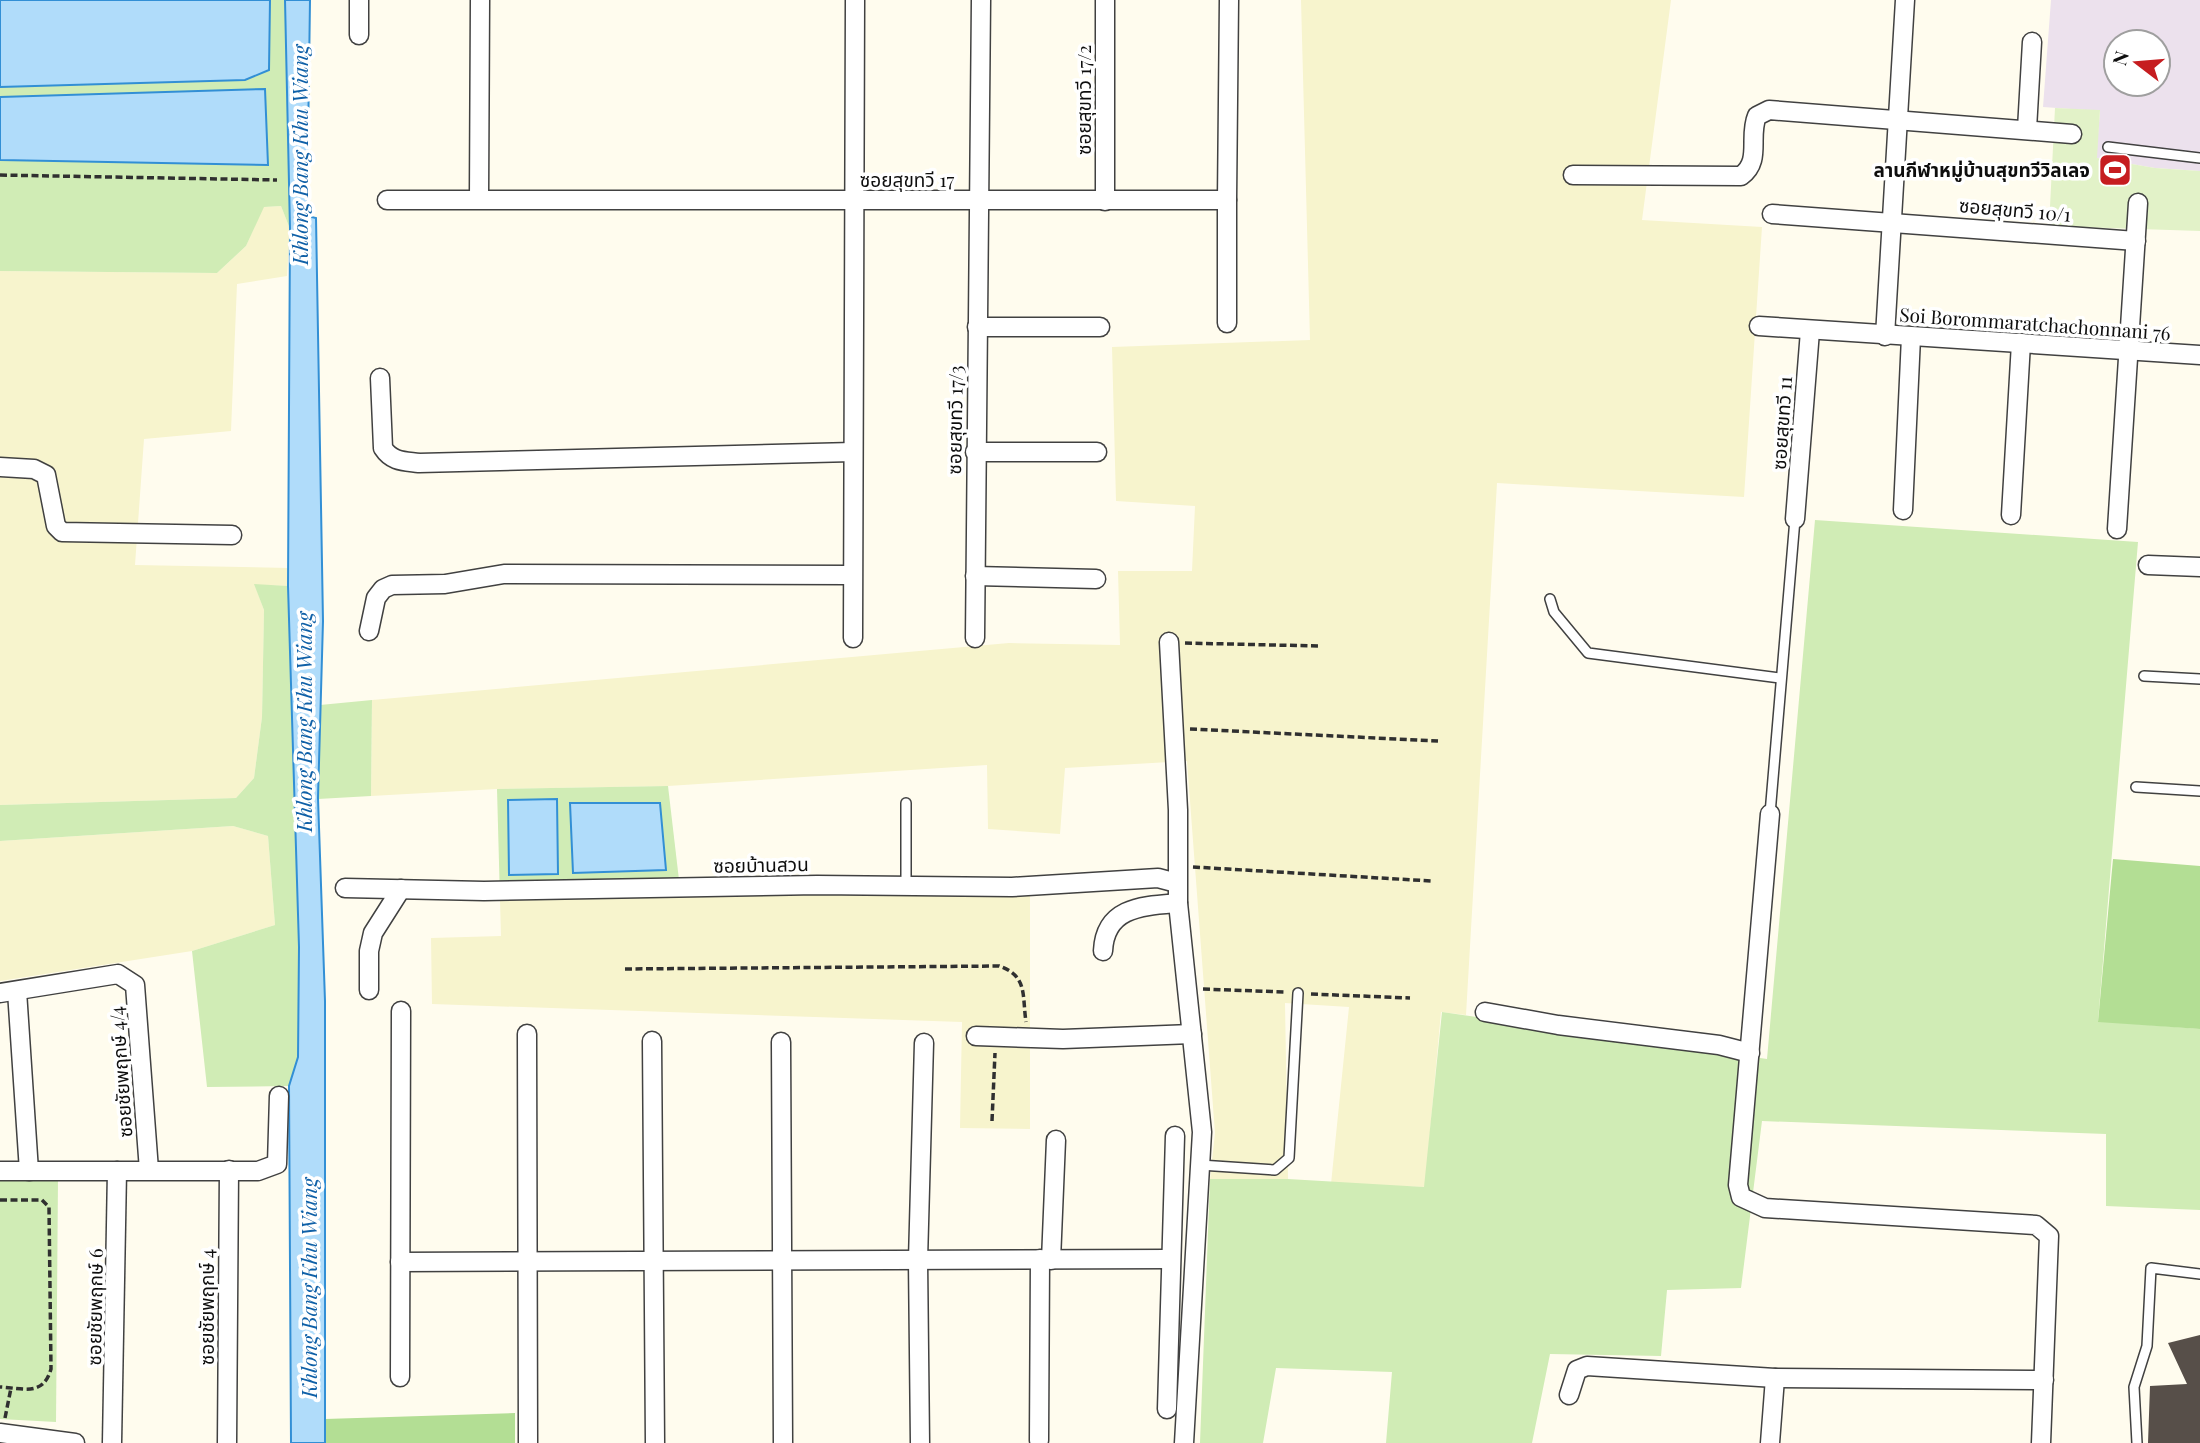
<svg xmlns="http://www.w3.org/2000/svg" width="2200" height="1443" font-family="'Playfair Display','Noto Sans Thai',serif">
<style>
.industrial{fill:#ece1ed;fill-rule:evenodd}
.farmland{fill:#f7f4cd}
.green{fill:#d0ecb5}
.forest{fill:#b3de94}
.pitch{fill:#e2f2c8}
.water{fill:#b0dcfa;stroke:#328fd5;stroke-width:2}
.building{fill:#574f49}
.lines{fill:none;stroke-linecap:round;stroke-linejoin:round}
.service-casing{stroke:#414141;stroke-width:12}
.minor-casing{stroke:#414141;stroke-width:21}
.path{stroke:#303030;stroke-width:3.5;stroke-dasharray:7 3.5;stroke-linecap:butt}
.service{stroke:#fff;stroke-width:9}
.minor{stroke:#fff;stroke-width:18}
.labels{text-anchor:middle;stroke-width:7;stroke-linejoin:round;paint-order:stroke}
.street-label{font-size:19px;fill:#0e0e0e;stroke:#fff}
.poi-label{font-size:19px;font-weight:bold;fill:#0e0e0e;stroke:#fff;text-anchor:end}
.water-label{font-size:21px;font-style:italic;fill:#0f60a7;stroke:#fff}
</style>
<rect width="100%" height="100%" fill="#fffcee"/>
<path class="industrial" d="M2051,0H2200V171L2155,168L2096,158L2100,111L2043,107ZM2116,42H2158V84H2116Z"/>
<g class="farmland">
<path d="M1301,0H1671L1642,220L1762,227L1744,497L1497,483L1466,1015L1441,1012L1425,1187L1331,1184L1349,1007L1285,1003L1288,1179H1210L1215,1133L1187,761L1065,768L1060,834L988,829L987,765L668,786L497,789L371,796L372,700L1009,643L1120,645L1118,571H1192L1195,506L1116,501L1112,347L1310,340Z"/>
<path d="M281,206L290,229L287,276L237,284L231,431L144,439L135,565L289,568L288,586L255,585L264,610L262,717L254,778L236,798L0,805V271L217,273L246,246L263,207Z"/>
<path d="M233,826L268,836L275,925L192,951L0,981V841Z"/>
<path d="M1030,891V1129L960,1128L962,1022L432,1004L431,938L501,936L500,900Z"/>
</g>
<g class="green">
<path d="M270,0H285L290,229L281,206L264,207L246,246L217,273L0,271V160L268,164L265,89L0,97V87L245,80L269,69Z"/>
<path d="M1815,520L2138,542L2098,1021L2200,1029V1210L2106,1206V1134L1762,1121L1741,1288L1667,1290L1661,1356L1550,1354L1532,1443H1386L1392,1372L1276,1368L1263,1443H1200L1210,1179H1288L1424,1187L1442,1012L1767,1059Z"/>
<path d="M254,584L288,586L299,947L298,1057L289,1086L207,1087L192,951L275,925L268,836L233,826L0,841V805L236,798L254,778L262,717L264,610Z"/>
<path d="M372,700L371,796L318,799L320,705Z"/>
<path d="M668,786L681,897L500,900L497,789Z"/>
<path d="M58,1179L56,1422L0,1419V1180Z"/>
</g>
<g class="forest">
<path d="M2113,859L2200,866V1029L2098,1022Z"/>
<path d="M515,1413V1443H325V1419Z"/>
</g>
<path class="pitch" d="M2055,108L2100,110L2097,158L2155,168L2200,171V231L2049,226Z"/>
<g class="water">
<path d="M0,0H270L269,70L245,80L0,87Z"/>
<path d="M285,0H310L307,216L316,218L323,621L318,798L325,1001V1443H291L289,1086L298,1057L299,947L288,586L290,229Z"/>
<path d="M265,89L268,165L0,160V97Z"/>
<path d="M557,799L558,874L509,875L508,800Z"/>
<path d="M570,803H660L666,870L573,873Z"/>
</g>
<path class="building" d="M2200,1335V1443H2148L2150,1386L2187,1384L2168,1343Z"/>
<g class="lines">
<defs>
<g id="service">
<path d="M2108,147L2200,158"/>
<path d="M1550,599L1554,612L1588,653L1780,678"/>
<path d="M2144,676L2200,679"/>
<path d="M2136,787L2200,791"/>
<path d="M906,803V886"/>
<path d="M1770,814L1795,519"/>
<path d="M1200,1165L1275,1170L1289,1158L1298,993"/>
<path d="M2137,1443L2134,1387L2147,1346L2151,1268L2200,1274"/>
</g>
<g id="minor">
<path d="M359,35V0"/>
<path d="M2027,129L2032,42"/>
<path d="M1573,175L1741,176C1762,161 1748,137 1757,116L1769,110L2072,134"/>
<path d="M479,198L480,0"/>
<path d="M387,200H1227L1229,0"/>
<path d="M1227,200V323"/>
<path d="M1105,201V0"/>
<path d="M1772,214L2136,241"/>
<path d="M1759,326L2200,355"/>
<path d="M977,327H1100"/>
<path d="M1885,336L1905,0"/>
<path d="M380,378L383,448C392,462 404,461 419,463L853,452"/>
<path d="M975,452H1097"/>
<path d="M0,467L34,469L46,475L56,526L62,532L232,535"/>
<path d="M1903,510L1911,337"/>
<path d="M2011,515L2021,343"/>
<path d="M1795,519L1810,331"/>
<path d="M2117,529L2138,203"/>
<path d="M2148,565L2200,567"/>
<path d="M975,576L1096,579"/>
<path d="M369,631L376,598L383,589L392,585L445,584L504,574L851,575"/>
<path d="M853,638L855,0"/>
<path d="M975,638L981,0"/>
<path d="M1169,642L1178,810V903L1202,1132L1184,1443"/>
<path d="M1770,814L1738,1185L1741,1197L1765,1208L2036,1225L2049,1236L2041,1443"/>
<path d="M345,888L484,891L817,885L1012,887L1158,878L1177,883"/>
<path d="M1103,951C1105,907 1142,906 1178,903"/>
<path d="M369,990V951L373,933L401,889"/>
<path d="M17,991L29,1171"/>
<path d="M0,993L118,974L135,985L149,1170"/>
<path d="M1485,1012L1558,1025L1719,1045L1750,1053"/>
<path d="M527,1034L528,1443"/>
<path d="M976,1036L1063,1039L1192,1034"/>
<path d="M652,1041L655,1443"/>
<path d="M781,1042L783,1443"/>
<path d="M0,1171H258L277,1164L279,1096"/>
<path d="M1051,1260L1056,1140"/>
<path d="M400,1262L1170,1259"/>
<path d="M400,1377L401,1011"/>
<path d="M1569,1395L1577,1370L1587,1366L1775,1378L2044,1380"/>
<path d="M1167,1409L1175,1136"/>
<path d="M0,1433L75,1443"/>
<path d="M1039,1440L1040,1259"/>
<path d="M112,1443L117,1171"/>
<path d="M227,1443L229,1170"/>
<path d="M920,1443L918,1260L924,1043"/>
<path d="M1770,1443L1775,1378"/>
</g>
</defs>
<use href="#service" class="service-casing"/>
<use href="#minor" class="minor-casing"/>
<g class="path">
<path d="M0,175L277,180"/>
<path d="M1185,643L1318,646"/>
<path d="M1190,729L1438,741"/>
<path d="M1193,867L1431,881"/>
<path d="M625,969L999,966C1028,976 1022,995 1026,1022"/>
<path d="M1203,989L1286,992"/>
<path d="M1311,994L1410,998"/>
<path d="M992,1121L995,1053"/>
<path d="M0,1200H42L49,1207L51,1369C43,1397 23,1388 0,1387"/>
<path d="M5,1418L11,1388"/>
</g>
<use href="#service" class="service"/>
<use href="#minor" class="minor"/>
</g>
<defs>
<symbol id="stadium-square" viewBox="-11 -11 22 22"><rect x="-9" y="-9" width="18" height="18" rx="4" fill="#c61d20" stroke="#fff"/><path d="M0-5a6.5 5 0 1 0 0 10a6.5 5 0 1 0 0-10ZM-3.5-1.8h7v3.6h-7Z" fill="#fff"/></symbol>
</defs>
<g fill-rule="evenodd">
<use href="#stadium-square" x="2096" y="151" width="38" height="38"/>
</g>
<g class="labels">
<g class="street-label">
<text transform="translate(1084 100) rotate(-90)" y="7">ซอยสุขทวี 17/2</text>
<text x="907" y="187">ซอยสุขทวี 17</text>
<text transform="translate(2015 210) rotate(5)" y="7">ซอยสุขทวี 10/1</text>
<text transform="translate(2035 324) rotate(4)" y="7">Soi Borommaratchachonnani 76</text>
<text transform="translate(955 420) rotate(-89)" y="7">ซอยสุขทวี 17/3</text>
<text transform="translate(1782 423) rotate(-86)" y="7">ซอยสุขทวี 11</text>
<text transform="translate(761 865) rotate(-1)" y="7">ซอยบ้านสวน</text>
<text transform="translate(121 1072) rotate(-94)" y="7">ซอยชัยพฤกษ์ 4/4</text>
<text transform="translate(95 1307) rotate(-89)" y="7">ซอยชัยพฤกษ์ 6</text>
<text transform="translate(207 1307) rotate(-90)" y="7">ซอยชัยพฤกษ์ 4</text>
</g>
<g class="poi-label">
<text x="2090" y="177">ลานกีฬาหมู่บ้านสุขทวีวิลเลจ</text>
</g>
<g class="water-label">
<text transform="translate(301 155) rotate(-90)" y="7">Khlong Bang Khu Wiang</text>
<text transform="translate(305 722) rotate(-90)" y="7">Khlong Bang Khu Wiang</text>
<text transform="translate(310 1288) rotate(-90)" y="7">Khlong Bang Khu Wiang</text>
</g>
</g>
<g transform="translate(2137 63) rotate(286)"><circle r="33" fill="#ffffff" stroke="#9f9f9f" stroke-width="2"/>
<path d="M0-5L12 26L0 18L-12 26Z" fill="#c61d20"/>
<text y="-10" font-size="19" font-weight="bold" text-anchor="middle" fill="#0e0e0e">N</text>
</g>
</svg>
